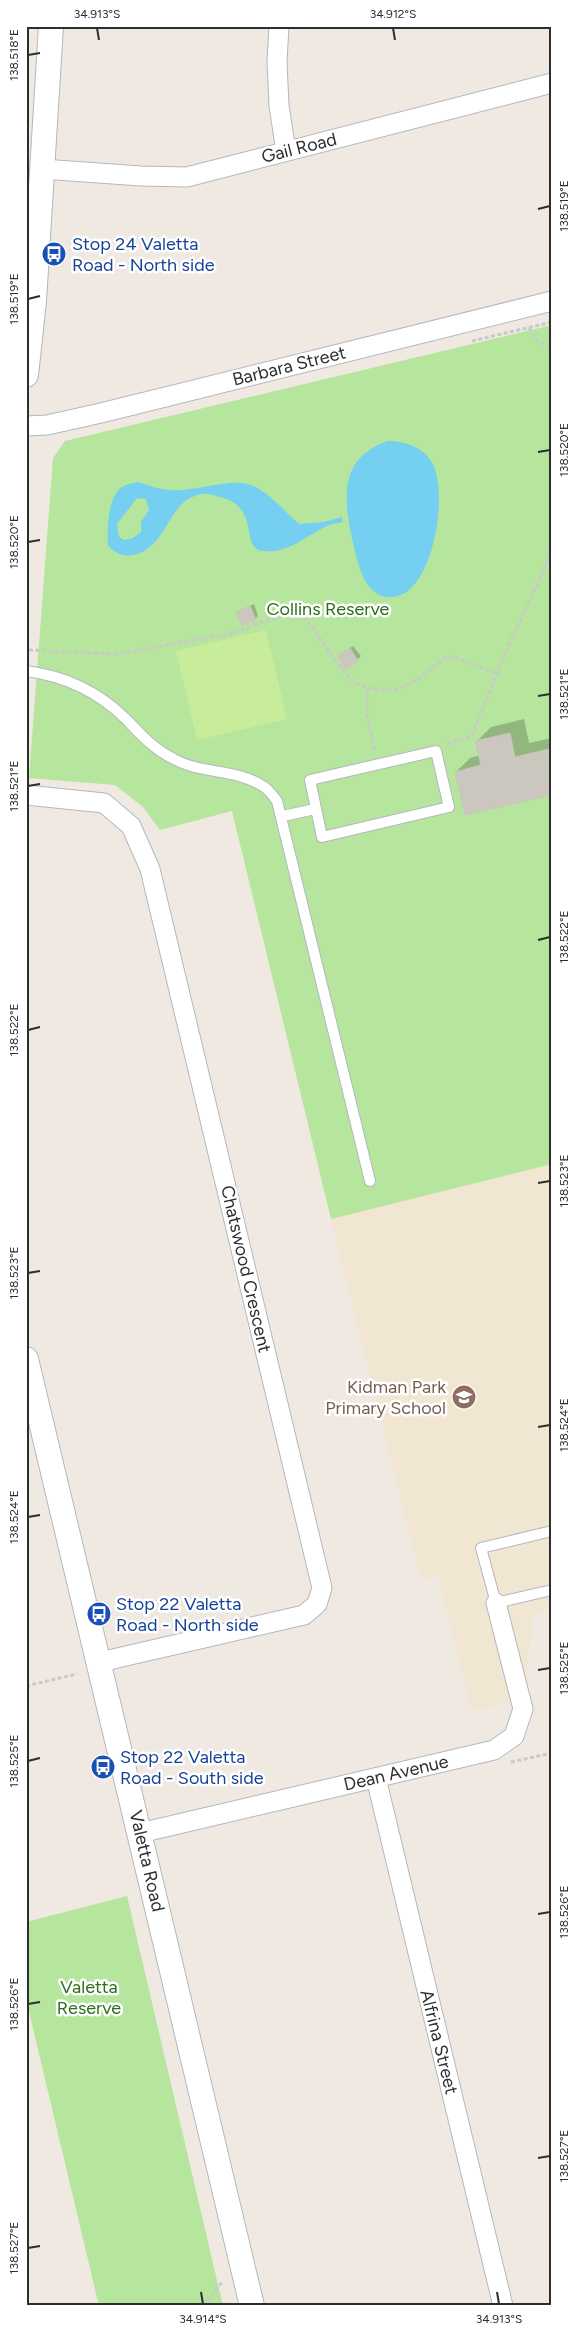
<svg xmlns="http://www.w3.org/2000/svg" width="578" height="2332" font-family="Figtree,sans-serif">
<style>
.education{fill:#f0e6d1}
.green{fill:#b6e59e}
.pitch{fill:#c9ec9a}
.water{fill:#75cff0;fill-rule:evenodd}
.shadow{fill:#0003}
.building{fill:#cbc7bf;stroke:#cbc5ba}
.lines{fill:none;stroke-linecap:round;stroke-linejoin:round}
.service-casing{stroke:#b4b7c1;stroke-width:12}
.minor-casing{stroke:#b4b7c1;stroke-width:21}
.tertiary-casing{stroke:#b4b7c1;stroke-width:26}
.path{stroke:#c9c9c9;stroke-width:3;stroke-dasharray:4 2.5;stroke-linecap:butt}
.service{stroke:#fff;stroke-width:10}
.minor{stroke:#fff;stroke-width:19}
.tertiary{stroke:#fff;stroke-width:24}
.ticks{fill:none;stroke:#2e2e2e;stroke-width:2}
.labels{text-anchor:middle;stroke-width:5;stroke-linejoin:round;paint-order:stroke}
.street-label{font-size:18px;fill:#2e2e2e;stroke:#fff}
.transit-label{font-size:18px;fill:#164399;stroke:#fff;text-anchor:start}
.park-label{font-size:18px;fill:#2c6e1b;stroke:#fff}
.education-label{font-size:18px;fill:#785e54;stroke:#fff;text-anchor:end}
.neatline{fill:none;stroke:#2e2e2e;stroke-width:2}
.ticks-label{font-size:12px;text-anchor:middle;fill:#2e2e2e}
</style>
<rect width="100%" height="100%" fill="#efe9e1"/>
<path class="education" d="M552,1164V1608L533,1613L525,1698L472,1711L438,1576L421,1580L331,1219Z"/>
<g class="green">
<path d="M552,325V1164L331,1219L232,811L160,830L143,807L115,785L29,778L53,458L65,441Z"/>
<path d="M127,1896L223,2306H99L26,1999V1922Z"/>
</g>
<path class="pitch" d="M266,630L287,719L197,740L176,651Z"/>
<g class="water">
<path d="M388,441C405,441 422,447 431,461C450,489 434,594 393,597C363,600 357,559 352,538C343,497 340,457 388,441Z"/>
<path d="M138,482C148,485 160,490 171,490C193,492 233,477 251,485C270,493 284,511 299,524L324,522L342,517L343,522C337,523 330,524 325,527C304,537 288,554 262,551C240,548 261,507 220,497C212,495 205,492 198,495C175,501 170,525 156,541C142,557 121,562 108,545C107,530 108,506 116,493C121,485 130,484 138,482ZM137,498L146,499L149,510L141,522V532L133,538L124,540L119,537L117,524Z"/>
</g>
<g class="shadow">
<path d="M254,604L258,616L255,619L238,612Z"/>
<path d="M353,646L361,656L357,660L342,653Z"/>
<path d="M524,719L529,743L552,738V793L456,772L470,758L480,755L477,741L491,727Z"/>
</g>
<g class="building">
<path d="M250,606L256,620L242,625L236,612Z"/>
<path d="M350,648L358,661L346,669L337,656Z"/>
<path d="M510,733L515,757L549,749L552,762V795L465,815L455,772L481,765L475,741Z"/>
</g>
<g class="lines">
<defs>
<g id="service">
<path d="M26,671C66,676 99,692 127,720C141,735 155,750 174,759C201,774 235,769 261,785C268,788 273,796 277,801L370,1181"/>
<path d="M436,751L449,807L322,837L310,780Z"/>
<path d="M283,816L315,809"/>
<path d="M552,1531L481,1548L496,1603L552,1590"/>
</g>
<g id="minor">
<path d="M279,26L277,62L279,106L286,151"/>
<path d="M42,169L141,176L187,177L552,83"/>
<path d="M26,426L47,425L101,413L552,301"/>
<path d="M26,795L104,803L131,826L150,869L322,1588L317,1604L304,1615L100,1662"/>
<path d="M376,1778L503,2306"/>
<path d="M140,1833L494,1750L514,1736L523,1709L496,1603"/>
</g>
<g id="tertiary">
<path d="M26,375L34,301L51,26"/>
<path d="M26,1359L252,2306"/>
</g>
</defs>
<use href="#service" class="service-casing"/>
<use href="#minor" class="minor-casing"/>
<use href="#tertiary" class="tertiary-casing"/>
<g class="path">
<path d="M529,328L537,341L552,348"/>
<path d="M472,341L552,322"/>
<path d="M29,650L117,654L232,633L281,615H295L304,619L314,629L328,651L352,681L367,688L386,690L401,688L417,680L448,656L457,658L497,674"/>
<path d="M367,688V716L375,752"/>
<path d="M447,744L467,738L472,735L505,653L545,568L552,541"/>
<path d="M26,1686L77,1674"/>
<path d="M511,1762L552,1753"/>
<path d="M203,2306L223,2281"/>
</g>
<use href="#service" class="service"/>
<use href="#minor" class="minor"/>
<use href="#tertiary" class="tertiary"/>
</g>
<path class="ticks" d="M97,28L99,40M393,28L395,40M28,55L40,53M538,209L550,206M28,299L40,296M538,452L550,450M28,542L40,540M538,696L550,694M28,786L40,784M538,940L550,937M28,1030L40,1027M538,1183L550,1181M28,1273L40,1271M538,1427L550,1425M28,1517L40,1515M538,1670L550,1668M28,1761L40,1758M538,1914L550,1912M28,2004L40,2002M538,2158L550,2156M28,2248L40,2246M201,2292L203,2304M497,2292L499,2304"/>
<defs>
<symbol id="bus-disc" viewBox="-11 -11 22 22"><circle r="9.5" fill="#1a4fb4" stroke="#fff"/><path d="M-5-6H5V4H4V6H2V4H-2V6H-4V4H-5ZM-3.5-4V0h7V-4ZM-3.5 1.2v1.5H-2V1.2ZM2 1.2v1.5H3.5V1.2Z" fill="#fff"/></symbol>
<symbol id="school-disc" viewBox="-11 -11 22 22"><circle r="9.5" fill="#8d6e63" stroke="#fff"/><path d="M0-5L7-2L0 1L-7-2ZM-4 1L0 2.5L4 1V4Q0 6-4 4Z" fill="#fff"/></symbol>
</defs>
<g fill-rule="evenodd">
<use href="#bus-disc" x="40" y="240" width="28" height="28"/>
<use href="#school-disc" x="450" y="1383" width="28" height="28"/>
<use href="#bus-disc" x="85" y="1600" width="28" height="28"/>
<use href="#bus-disc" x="89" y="1753" width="28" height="28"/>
</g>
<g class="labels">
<g class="street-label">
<text transform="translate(299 148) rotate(-14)" y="6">Gail Road</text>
<text transform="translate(289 366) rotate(-14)" y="6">Barbara Street</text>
<text transform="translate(246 1269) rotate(77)" y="6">Chatswood Crescent</text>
<text transform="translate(396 1773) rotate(-13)" y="6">Dean Avenue</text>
<text transform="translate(147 1861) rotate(77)" y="6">Valetta Road</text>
<text transform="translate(439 2042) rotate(76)" y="6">Alfrina Street</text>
</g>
<g class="transit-label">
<text x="72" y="250">Stop 24 Valetta<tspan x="72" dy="21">Road - North side</tspan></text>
<text x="116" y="1610">Stop 22 Valetta<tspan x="116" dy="21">Road - North side</tspan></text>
<text x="120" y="1763">Stop 22 Valetta<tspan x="120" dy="21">Road - South side</tspan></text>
</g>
<g class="park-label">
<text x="328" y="615">Collins Reserve</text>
<text x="89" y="1993">Valetta<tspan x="89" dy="21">Reserve</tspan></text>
</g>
<g class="education-label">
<text x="446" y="1393">Kidman Park<tspan x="446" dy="21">Primary School</tspan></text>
</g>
</g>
<rect width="578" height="2332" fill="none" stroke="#ffffff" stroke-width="55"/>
<rect x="28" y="28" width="522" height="2276" class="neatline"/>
<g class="ticks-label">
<text x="97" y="18">34.913°S</text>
<text x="393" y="18">34.912°S</text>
<text transform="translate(14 55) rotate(-90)" y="4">138.518°E</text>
<text transform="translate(564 206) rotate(-90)" y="4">138.519°E</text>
<text transform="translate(14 299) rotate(-90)" y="4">138.519°E</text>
<text transform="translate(564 450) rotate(-90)" y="4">138.520°E</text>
<text transform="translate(14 542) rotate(-90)" y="4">138.520°E</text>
<text transform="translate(564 694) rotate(-90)" y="4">138.521°E</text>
<text transform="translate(14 786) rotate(-90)" y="4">138.521°E</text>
<text transform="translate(564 937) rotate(-90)" y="4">138.522°E</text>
<text transform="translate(14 1030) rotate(-90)" y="4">138.522°E</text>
<text transform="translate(564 1181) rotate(-90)" y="4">138.523°E</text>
<text transform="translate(14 1273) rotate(-90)" y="4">138.523°E</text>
<text transform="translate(564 1425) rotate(-90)" y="4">138.524°E</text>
<text transform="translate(14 1517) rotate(-90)" y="4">138.524°E</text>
<text transform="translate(564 1668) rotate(-90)" y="4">138.525°E</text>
<text transform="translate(14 1761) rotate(-90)" y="4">138.525°E</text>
<text transform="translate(564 1912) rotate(-90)" y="4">138.526°E</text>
<text transform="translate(14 2004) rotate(-90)" y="4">138.526°E</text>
<text transform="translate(564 2156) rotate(-90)" y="4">138.527°E</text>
<text transform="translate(14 2248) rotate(-90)" y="4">138.527°E</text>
<text x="203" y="2323">34.914°S</text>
<text x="499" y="2323">34.913°S</text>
</g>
</svg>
